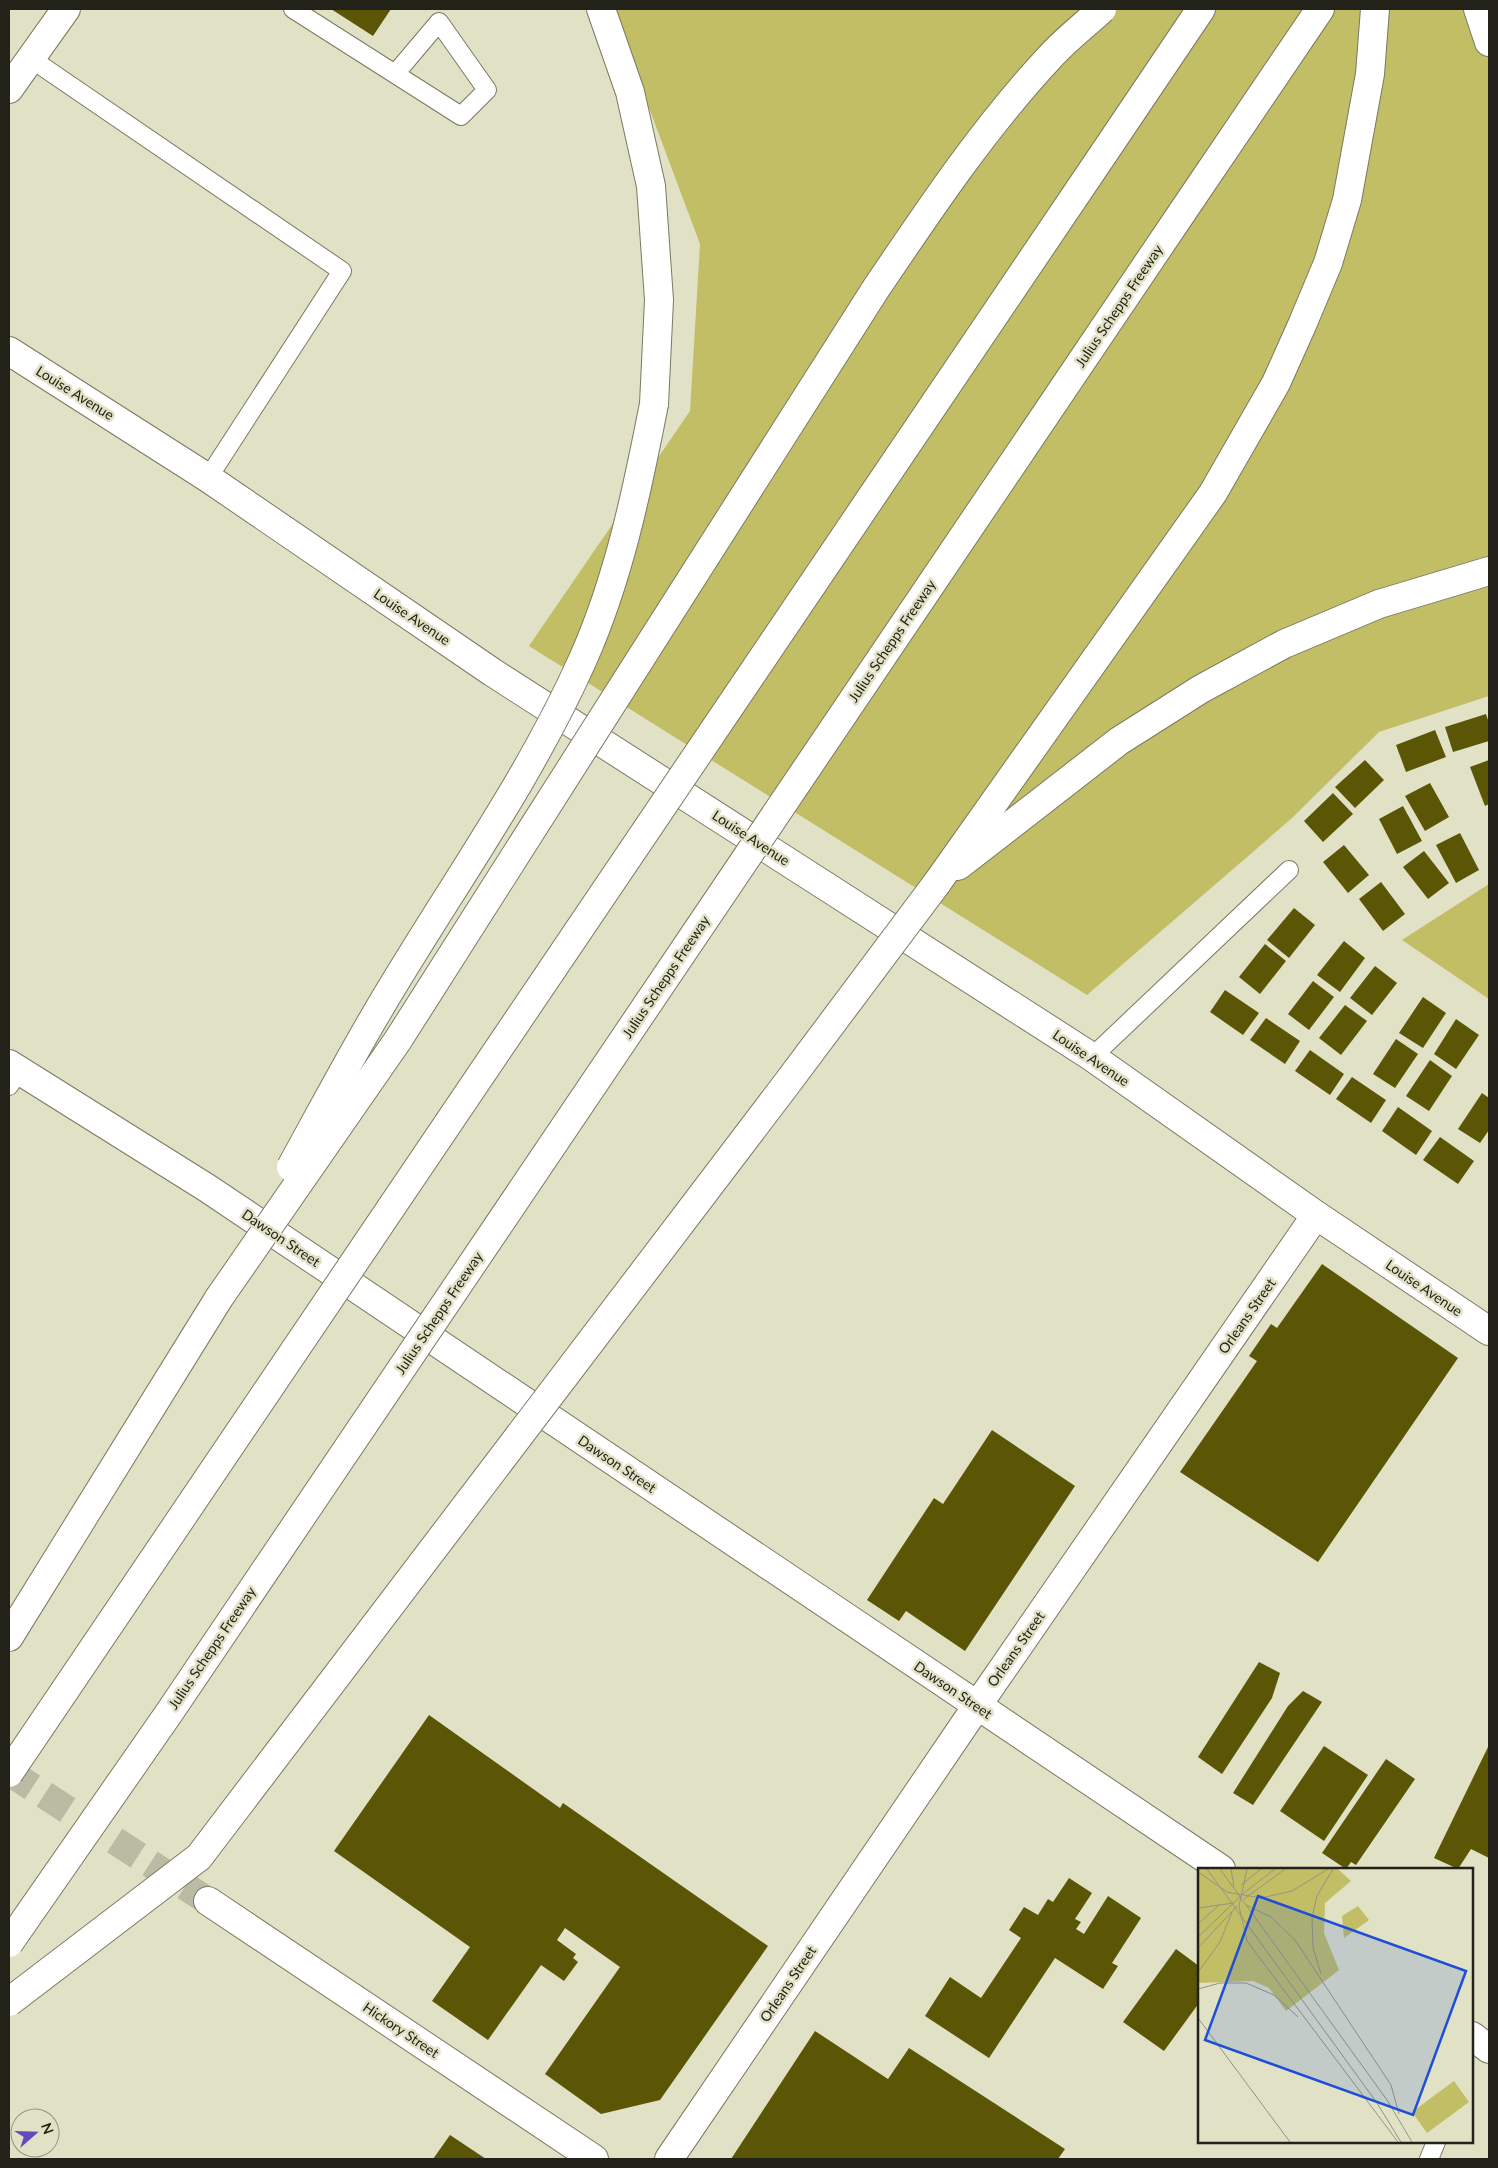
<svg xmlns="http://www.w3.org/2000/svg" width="1498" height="2168" font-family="Lato,sans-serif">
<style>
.green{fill:#c2be66}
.building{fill:#5b5605}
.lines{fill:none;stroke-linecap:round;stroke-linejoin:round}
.street-tunnel{stroke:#bbbba3;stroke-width:28;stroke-dasharray:28 14;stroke-linecap:butt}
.lane-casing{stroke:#7a7a61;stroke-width:20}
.street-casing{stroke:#7a7a61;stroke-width:30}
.secondary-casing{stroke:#7a7a61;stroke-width:30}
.highway-casing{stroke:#7a7a61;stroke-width:30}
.lane{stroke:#fff;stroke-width:18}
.street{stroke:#fff;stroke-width:28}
.secondary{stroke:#fff;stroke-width:28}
.highway{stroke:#fff;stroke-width:28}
.highway-bridge-casing{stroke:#7a7a61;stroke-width:30;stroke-linecap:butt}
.highway-bridge{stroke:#fff;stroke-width:28}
.labels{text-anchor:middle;stroke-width:5;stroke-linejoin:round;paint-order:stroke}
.street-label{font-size:14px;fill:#232218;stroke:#e1e1c6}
.inset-road{fill:none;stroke:#959580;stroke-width:1}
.view{fill:#1d4ed8;fill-opacity:0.15;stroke:#1d4ed8;stroke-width:2.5}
.inset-edge{fill:none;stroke:#232218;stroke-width:2.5}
</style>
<rect width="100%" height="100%" fill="#e1e1c6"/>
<g class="green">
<path d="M612,9H1489V696L1379,732L1291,819L1087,995L529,646L690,411L700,244Z"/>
<path d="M1489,884V999L1402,940Z"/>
</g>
<g class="building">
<path d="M331,9H391L373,36Z"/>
<path d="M1486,714L1489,723V741L1453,752L1445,727Z"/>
<path d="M1435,730L1446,757L1406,772L1396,745Z"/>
<path d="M1365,760L1384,780L1355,808L1335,787Z"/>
<path d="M1489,760V804L1485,806L1470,767Z"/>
<path d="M1430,783L1449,817L1425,831L1405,796Z"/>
<path d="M1333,793L1353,814L1323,842L1304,821Z"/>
<path d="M1403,806L1422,841L1397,854L1379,819Z"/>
<path d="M1460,833L1479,870L1456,883L1436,845Z"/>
<path d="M1344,845L1369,875L1348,893L1323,862Z"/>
<path d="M1424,851L1449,883L1428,899L1403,867Z"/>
<path d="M1381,882L1405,914L1383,931L1359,899Z"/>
<path d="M1294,908L1315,925L1289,958L1267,940Z"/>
<path d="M1344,941L1365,958L1340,992L1317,975Z"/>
<path d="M1265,944L1286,961L1260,994L1239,977Z"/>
<path d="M1375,966L1397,983L1372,1015L1350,998Z"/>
<path d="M1313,981L1334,997L1309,1030L1288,1014Z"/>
<path d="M1225,990L1259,1013L1243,1035L1210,1012Z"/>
<path d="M1423,997L1446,1013L1423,1048L1399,1033Z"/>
<path d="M1345,1005L1367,1021L1341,1055L1319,1038Z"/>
<path d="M1266,1018L1300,1041L1285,1064L1250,1040Z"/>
<path d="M1456,1019L1479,1035L1456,1069L1434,1054Z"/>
<path d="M1396,1039L1418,1054L1395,1088L1373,1074Z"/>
<path d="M1310,1050L1344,1074L1330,1095L1295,1071Z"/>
<path d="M1430,1060L1452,1076L1429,1111L1406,1096Z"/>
<path d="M1352,1077L1386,1100L1371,1123L1336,1099Z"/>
<path d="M1482,1093L1489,1098V1130L1480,1143L1458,1129Z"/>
<path d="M1398,1107L1432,1131L1416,1155L1382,1131Z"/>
<path d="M1440,1137L1474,1161L1458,1184L1423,1160Z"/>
<path d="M1322,1264L1458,1358L1318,1562L1180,1472L1257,1361L1249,1356L1271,1324L1277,1328Z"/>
<path d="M992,1430L1075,1486L965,1651L906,1611L899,1621L867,1600L934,1498L943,1504Z"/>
<path d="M1259,1662L1280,1673L1272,1698L1222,1774L1198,1757Z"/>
<path d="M1303,1691L1322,1702L1253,1805L1233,1793L1288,1706Z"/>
<path d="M429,1715L560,1808L563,1803L768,1946L660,2100L601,2114L545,2074L620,1967L565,1928L557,1940L576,1954L573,1958L578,1962L564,1981L541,1965L488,2040L432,2001L470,1947L334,1851Z"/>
<path d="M1489,1745V1858L1471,1849L1458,1869L1434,1858Z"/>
<path d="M1324,1746L1368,1775L1324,1841L1280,1811Z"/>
<path d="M1386,1759L1415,1779L1356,1865L1351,1862L1346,1869L1322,1853Z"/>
<path d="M1069,1878L1092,1893L1075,1919L1081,1922L1076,1929L1084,1934L1108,1896L1141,1918L1112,1963L1118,1966L1103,1989L1055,1958L989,2058L925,2016L950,1977L981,1998L1021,1938L1009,1930L1024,1907L1038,1915L1048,1899L1053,1902Z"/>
<path d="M1176,1949L1199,1966V2003L1164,2051L1123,2022Z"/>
<path d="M815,2031L888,2079L909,2048L1065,2149L1058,2159H731Z"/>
<path d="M450,2135L486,2159H433Z"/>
</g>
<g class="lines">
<path class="street-tunnel" d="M9,1772L208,1901"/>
<defs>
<g id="lane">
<path d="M293,9L461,116L487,90L439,22L395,74"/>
<path d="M30,58L342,271L208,478"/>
<path d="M1092,1057L1289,870"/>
<path d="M9,1086L19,1071"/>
<path d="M1429,2159L1436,2142"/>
</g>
<g id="street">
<path d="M9,351L208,478L492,672L1092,1057L1316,1215L1489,1331"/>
<path d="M9,1064L207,1188L1221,1869"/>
<path d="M208,1901L594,2159"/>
<path d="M1472,2036L1489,2049"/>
<path d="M669,2159L977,1706L1316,1215"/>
</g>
<path id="secondary" d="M9,89L66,9"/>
<g id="highway">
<path d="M601,9L630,92L651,186L659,300L654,404"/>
<path d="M1478,9L1489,42"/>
<path d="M1104,153L1201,9"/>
<path d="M1181,214L1320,9"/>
<path d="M958,866L1119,741L1201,689L1284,644L1379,604L1489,571"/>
<path d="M937,883L1213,493L1276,383L1302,325L1328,263L1347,200L1370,74L1375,9"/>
<path d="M9,1637L219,1298"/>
</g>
</defs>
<use href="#lane" class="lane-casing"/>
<use href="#street" class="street-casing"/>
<use href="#secondary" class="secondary-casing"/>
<use href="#highway" class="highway-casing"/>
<use href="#lane" class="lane"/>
<use href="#street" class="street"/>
<use href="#secondary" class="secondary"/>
<use href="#highway" class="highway"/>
<defs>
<g id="highway-bridge">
<path d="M291,1167C318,1118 344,1069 372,1021C442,900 526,787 583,659C619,578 637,491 654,404"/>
<path d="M219,1298L398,1040L875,290C929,210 983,129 1049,58C1065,40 1085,25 1102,9"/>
<path d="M9,1773L1104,153"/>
<path d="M9,1943L169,1713L1181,214"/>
<path d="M9,2002L199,1857L785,1086L937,883"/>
</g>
</defs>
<use href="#highway-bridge" class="highway-bridge-casing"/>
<use href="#highway-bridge" class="highway-bridge"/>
</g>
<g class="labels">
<g class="street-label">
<text transform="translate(1119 306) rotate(-56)" y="5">Julius Schepps Freeway</text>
<text transform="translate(75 393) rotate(32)" y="5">Louise Avenue</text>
<text transform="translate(412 617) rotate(34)" y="5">Louise Avenue</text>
<text transform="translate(892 641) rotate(-56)" y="5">Julius Schepps Freeway</text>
<text transform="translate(751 838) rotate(33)" y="5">Louise Avenue</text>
<text transform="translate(666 977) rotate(-56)" y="5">Julius Schepps Freeway</text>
<text transform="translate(1091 1058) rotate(34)" y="5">Louise Avenue</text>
<text transform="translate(281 1238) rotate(34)" y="5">Dawson Street</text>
<text transform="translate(1424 1288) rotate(34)" y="5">Louise Avenue</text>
<text transform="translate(439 1313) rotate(-56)" y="5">Julius Schepps Freeway</text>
<text transform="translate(1247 1316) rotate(-55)" y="5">Orleans Street</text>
<text transform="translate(617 1464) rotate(34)" y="5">Dawson Street</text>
<text transform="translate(212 1648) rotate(-56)" y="5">Julius Schepps Freeway</text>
<text transform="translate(1016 1649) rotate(-55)" y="5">Orleans Street</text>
<text transform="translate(953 1690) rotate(34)" y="5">Dawson Street</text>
<text transform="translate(788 1984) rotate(-56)" y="5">Orleans Street</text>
<text transform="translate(401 2030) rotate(34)" y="5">Hickory Street</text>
</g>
</g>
<g transform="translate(1198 1868)">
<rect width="275" height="275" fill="#e1e1c6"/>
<path d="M0,1H140L153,13L127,35L126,65L141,102L88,143L71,120L55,113L0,115ZM160,38L171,52L146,70L144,48ZM256,213L271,234L229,265L214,244Z" fill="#c2be66"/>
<path class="inset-road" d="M9,1L179,235L203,274M22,1L189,232L214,274M33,1L36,19M49,1L41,38L49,73L200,274M0,4L29,24L63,30L94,23L130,1M43,17L63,1M46,31L87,1M48,37L73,49L97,72L193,217L201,246M0,40L36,35M0,56L22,36M0,69L47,24L77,1M0,80L39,38M0,104L22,74L34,44M123,106L115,80L114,50L119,28L135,1M0,121L22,115H48L76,127L100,149M0,150L92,274"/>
<path class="view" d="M60,28L268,103L215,247L7,172Z"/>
<rect width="275" height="275" class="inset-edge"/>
</g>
<rect width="1498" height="2168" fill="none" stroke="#232218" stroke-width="20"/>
<g transform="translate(35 2133) rotate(70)"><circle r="24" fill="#e1e1c6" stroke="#959580"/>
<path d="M0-4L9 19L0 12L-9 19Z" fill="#6349c2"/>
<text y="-8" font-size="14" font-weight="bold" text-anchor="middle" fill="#232218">N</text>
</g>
</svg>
